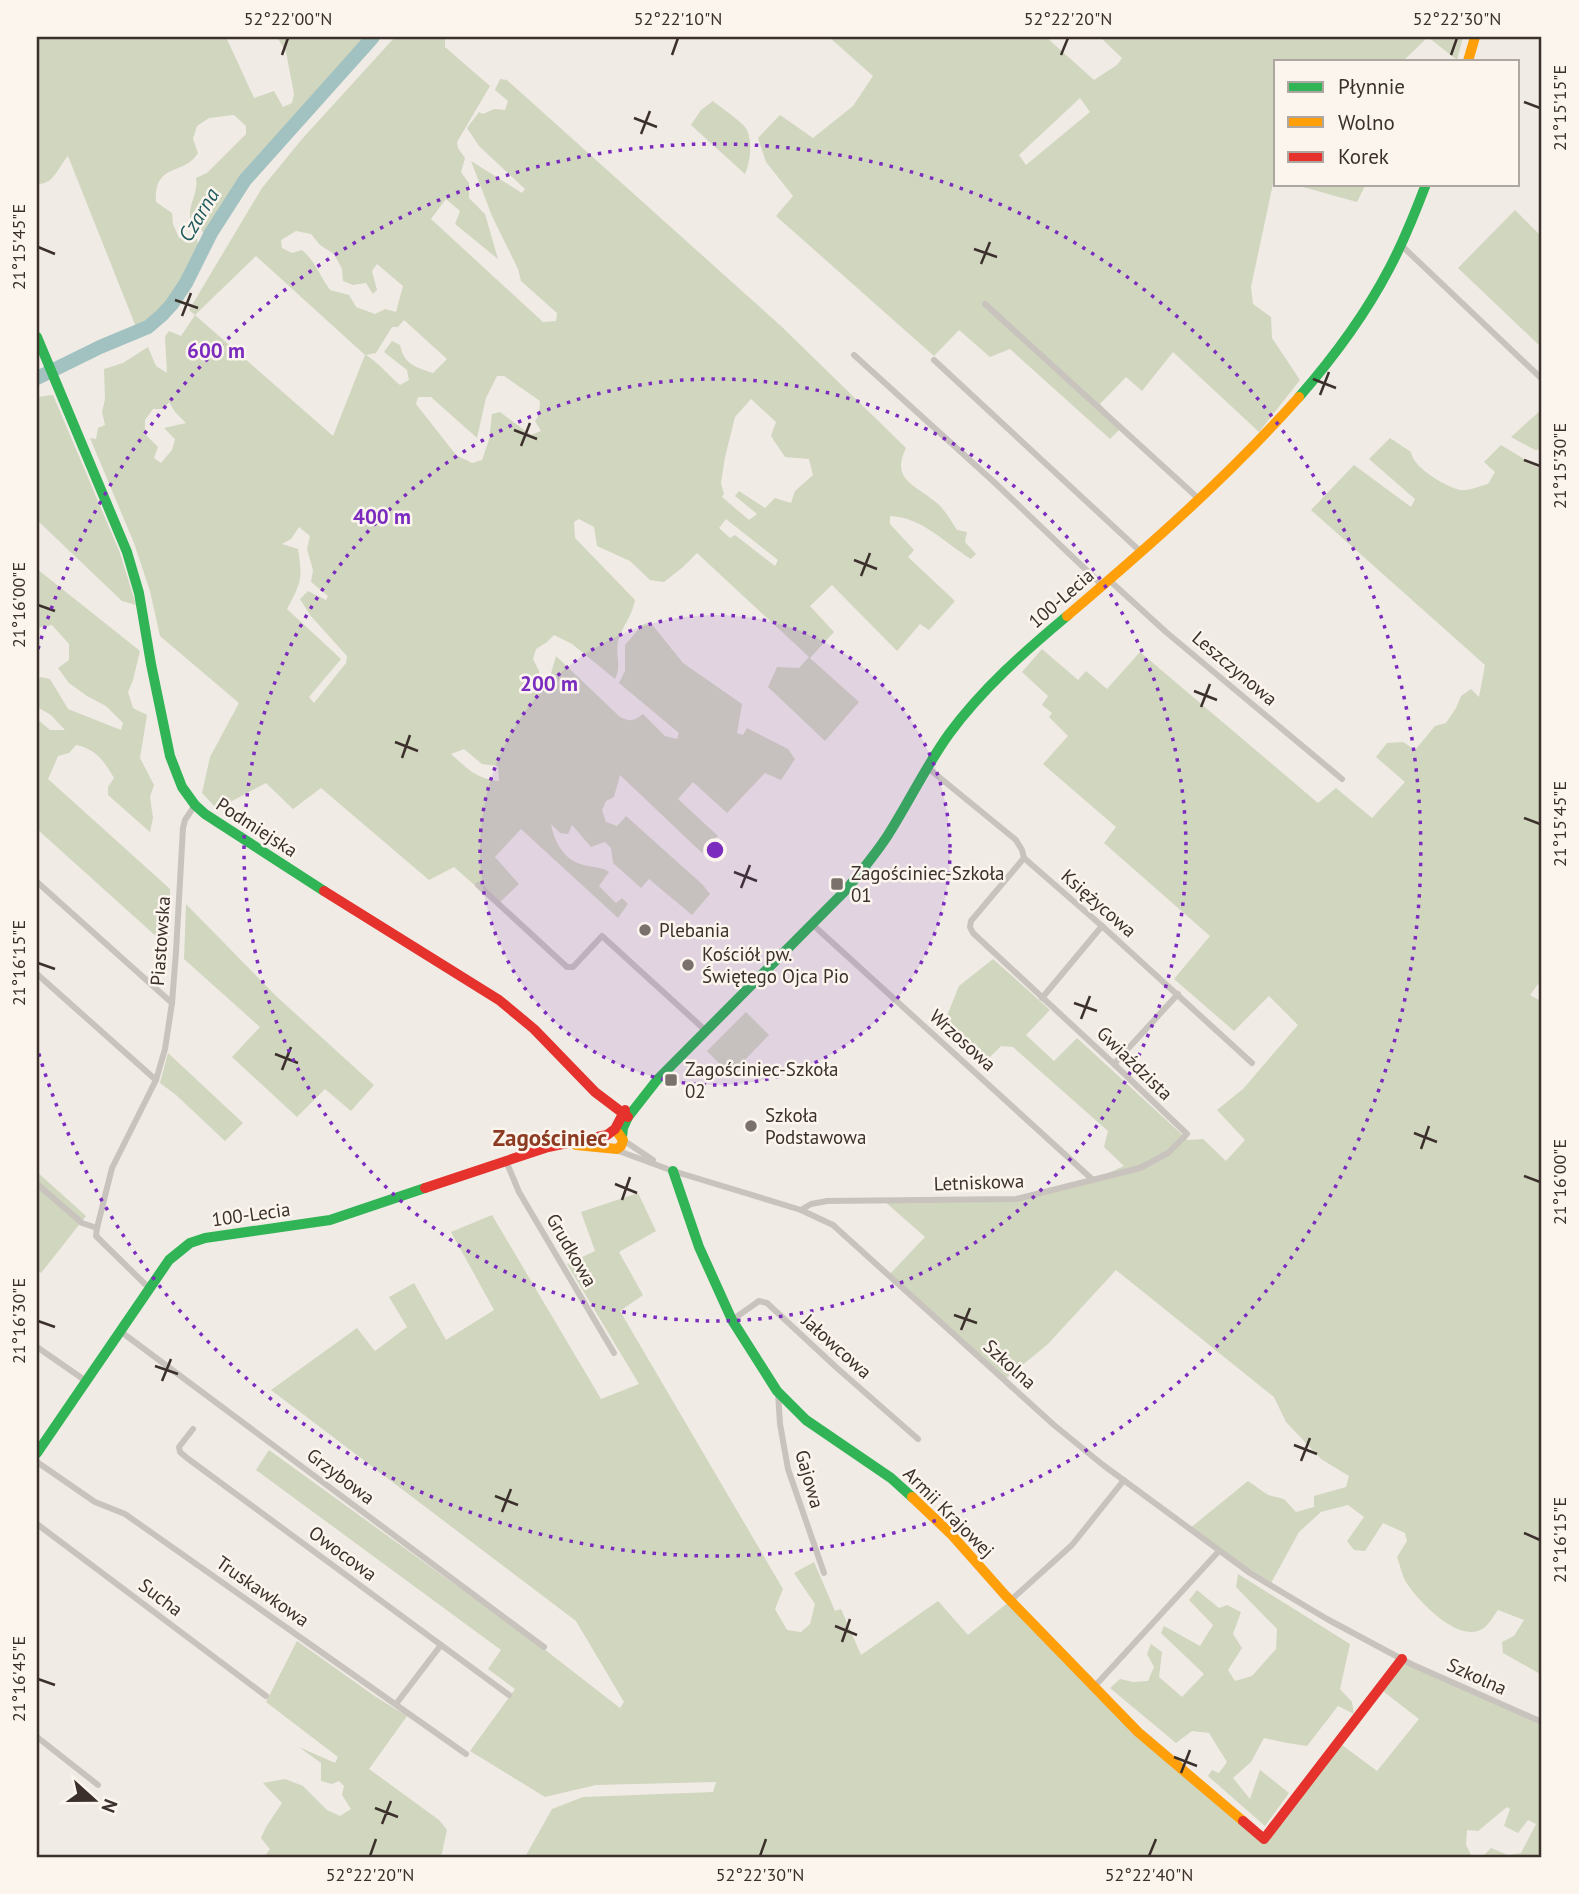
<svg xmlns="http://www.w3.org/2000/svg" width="1579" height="1894" font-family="'PT Sans',sans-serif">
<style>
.green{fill:#d1d6bf;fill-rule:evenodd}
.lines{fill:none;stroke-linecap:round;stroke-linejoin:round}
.river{stroke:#a1c2c1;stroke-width:14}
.street{stroke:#c9c3be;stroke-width:6}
.fast{stroke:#30b455;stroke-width:10}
.slow{stroke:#ff9f0a;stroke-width:10}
.jam{stroke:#e5322d;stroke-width:10}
.ticks{fill:none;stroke:#3b302b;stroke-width:2.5}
.ring{fill:none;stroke:#7b2cbf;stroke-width:3.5;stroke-dasharray:3.5 7}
.poi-dot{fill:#7a716c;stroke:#fbf5ee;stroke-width:2.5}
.labels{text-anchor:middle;stroke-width:5;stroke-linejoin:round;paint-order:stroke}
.street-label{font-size:19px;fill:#3b302b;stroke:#fbf5ee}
.poi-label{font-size:19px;fill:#3b302b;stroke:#fbf5ee;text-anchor:start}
.water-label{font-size:21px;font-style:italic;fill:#1f5a5e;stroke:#fbf5ee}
.quarter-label{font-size:23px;font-weight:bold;fill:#8c3b22;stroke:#fbf5ee}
.centre{fill:#7b2cbf;stroke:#fbf5ee;stroke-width:3.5}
.ring-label{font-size:21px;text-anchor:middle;font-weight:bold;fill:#7b2cbf;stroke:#fbf5ee;stroke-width:5;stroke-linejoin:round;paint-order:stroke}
.neatline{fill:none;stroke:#3b302b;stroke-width:2.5}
.ticks-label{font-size:18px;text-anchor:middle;fill:#3b302b}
</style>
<rect width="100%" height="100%" fill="#f0ebe5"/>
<g class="green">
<path d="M37,37H226L254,98L274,91L283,107L292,103L294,94L286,52L277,37H370L246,173L236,186L206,237L200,228L191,222C186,206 199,194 196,178L207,173L246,134V126L234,115L209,118L197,126L193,139L198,153C184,176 154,162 156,202L172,213L173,224L179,238L189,237L197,239L199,249L172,298L157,315L136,327L68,156C58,167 54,185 37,184Z"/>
<path d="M395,37H446H445V47L490,86L457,142L458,148L465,158L461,172L469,183V198L485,214L498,259L455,224L460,211L446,199L431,219L543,322L556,321L557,313L521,281L518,269L492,216L471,161L522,193L525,189L479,146L467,128L479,112L483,114L494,109L505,110L508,101L495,90L500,79L507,80L782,327L906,448C890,480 916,485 937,503C945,510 951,521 957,530L967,532L965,542L976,554L971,559C945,543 922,517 890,516V524L914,550L908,557L955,601L929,630L920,624L897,651L832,585L810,606L834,632L810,658L859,702L825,741L768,687L777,667L799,668L809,657L697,553L683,567L664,582L650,580L630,561L597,546L594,527L579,519L574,522L575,538L635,600C632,617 621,628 618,641C615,656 622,665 615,679L572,644L554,635L547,642L536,649L533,659L539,671L541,682L545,685L550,677L556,656L620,717C630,722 634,721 643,714L665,736L677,739L679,733L619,683L625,671V645L642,625L650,622L683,663L742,704L737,733L743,735L747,728L788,749L795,759L781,780L765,773L727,813L693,782L678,799L718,836L702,853L620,775L614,797L606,801L602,810L606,822L617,826L626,816L702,884L710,894L692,915L649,879L641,888L613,863L611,848L605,842L591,847L572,825L568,834L560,833L551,824C555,845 566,863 589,866C597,868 602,867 609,872L599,886L616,903L622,898L628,904L618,918L521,829L495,857L519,884L497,905L454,867L429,880L321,788L293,809L266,783L217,809L202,793L210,757L239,703L160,636L150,591L134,543L90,438L96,439L98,428L105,425L102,412L105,399L104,369L123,363L148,347L156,366L167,373L165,337L169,331L181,336L195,315L189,310L262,188L302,139ZM296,231L311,234L320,245L334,254L342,269L343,281L353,285L366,283L373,294L377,290L372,271L377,264L403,286L396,312L385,309L375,314L356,307L349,295L330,290C320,276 315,261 302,250L292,253L282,248L281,240ZM256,256L365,355L333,436L195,315ZM404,320L447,359L433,373C416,367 404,365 400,345L392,341L384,352L407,370L409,380L400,385C388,375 379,363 366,355L376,353L392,327H398ZM497,376H504L540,401L539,415L535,421L541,431L531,435L500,412L492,414L489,440L482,460L472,463L456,455L416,404L418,397H431L477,438L486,398ZM751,399L776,422L771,436L785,457L809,459L813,475L795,491L791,503L775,498L765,508L739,491L735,496L757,514L749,520L722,497L724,494L721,483L725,457L735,417ZM169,402L175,412L186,423L164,428L175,439L172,450L161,463L154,458L158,447L145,434V420L153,409H164ZM726,519L778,560L775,566L735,535L730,538L719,528ZM299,527L310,536L307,549L313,570L311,582L328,596L326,600L308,591L300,599L310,615L347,656L346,663L314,703L309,697L341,659L287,609C301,582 303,580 298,549L282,544L291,539ZM464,749L482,764L498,766L499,781C476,779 468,769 451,754Z"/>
<path d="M829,37H1046L1094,80L1117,65L1122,58L1100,37H1463L1457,60L1428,37L1403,61H1276V179H1274L1251,287L1253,304L1271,317L1272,338L1300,380L1259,432L1173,352L1142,391L1126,377L1100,404L1122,427L1110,439L1010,349L990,357L959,330L934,356L776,216L793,196L766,162L758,138L780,115L813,138L853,106L873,76ZM1080,98L1090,112L1026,165L1019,155Z"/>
<path d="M713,101C721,108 743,122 747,130C753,144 750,162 745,174L691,125L701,110Z"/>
<path d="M1292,184H1366L1357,202Z"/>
<path d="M1515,210L1542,237V348L1458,268Z"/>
<path d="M53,395L120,553L136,605L122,601L37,520V397Z"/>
<path d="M1542,409V449L1535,450L1511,437Z"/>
<path d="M1390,438L1411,452C1413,468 1445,486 1460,490C1468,491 1480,486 1488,484L1495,472L1484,462L1501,445L1542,470V979L1530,995L1541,1001L1542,1000V1675L1503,1653L1502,1642L1514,1636L1524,1620L1498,1610C1494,1615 1490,1623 1485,1627C1461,1647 1418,1601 1406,1582C1402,1575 1400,1565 1397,1557L1407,1541L1405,1533L1383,1523L1365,1551L1354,1550L1347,1541L1364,1517L1348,1505L1321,1512L1299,1532L1270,1585L1189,1529L1248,1481L1268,1495L1284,1499L1296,1512L1314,1507V1496L1346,1487L1349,1476L1321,1459L1286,1422L1274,1397L1116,1270L1048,1344L1004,1380L889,1275L925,1237L883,1200L1016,1199L1093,1180L1124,1166L1104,1147L1108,1131L1013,1047L1001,1046L987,1060L944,1023L959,986L993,959L1050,1010L1026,1035L1054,1061L1077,1038L1188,1140L1203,1139L1226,1161L1245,1140L1217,1110L1243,1089L1298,1025L1269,996L1234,1031L1174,979L1210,936L1104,843L1116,827L1043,764L1068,736L1049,717L1052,713L1042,705L1048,696L1022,672L1042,649L1078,680L1086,671L1107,689L1140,652L1318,803L1336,788L1372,818L1405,782L1376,757L1387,743L1403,742L1415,750L1435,726L1446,723L1456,708L1461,696L1471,689L1479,697L1485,665L1311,510L1354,465L1411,507L1415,499L1369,459Z"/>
<path d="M37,569L140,651L133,680L128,692L133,708L147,715L140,758L154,785L150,797L153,818L150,832L108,795V787L114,778C105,762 95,748 76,745L69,753L58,756L48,779L170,889L168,947L37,829V719L50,730H65L51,715L37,707V684L40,677L50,679L68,709L121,730L123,723L106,706L87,696L69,683L58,668L69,660V644L52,625L37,628Z"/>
<path d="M186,904L276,996L374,1085L351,1111L325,1089L297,1117L232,1057L260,1027L184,959Z"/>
<path d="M746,1012L769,1035L730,1075L707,1051Z"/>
<path d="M168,1053L243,1123L225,1141L175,1094L160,1083Z"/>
<path d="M37,1172L86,1216L41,1273L37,1270Z"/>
<path d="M638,1193L656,1231L619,1252L643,1295L620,1311L783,1589L775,1609L787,1630L801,1632L810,1624L815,1604L794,1573L814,1562L835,1611L841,1609L861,1655L938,1601L968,1635L1010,1601L1138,1732L1264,1839L1338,1742L1377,1771L1419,1719L1379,1688L1402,1659L1542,1722V1857H1482L1491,1848L1508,1855L1521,1853L1536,1824L1528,1820L1518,1833L1504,1826L1510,1809L1507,1807L1478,1831L1467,1830L1466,1845L1472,1857H525L552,1809L583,1797L713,1792L716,1782L596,1785L545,1797L470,1751L515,1689L488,1669L501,1650L256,1470L269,1450L544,1649L620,1708L624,1702L576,1621L271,1390L357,1328L375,1351L407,1327L389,1297L414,1283L446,1340L494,1310L451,1232L492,1215L601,1399L639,1384L567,1264L595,1251L581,1212Z"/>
<path d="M1238,1574L1350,1644L1340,1689L1352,1702L1354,1714L1338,1706L1307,1746L1287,1743L1264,1738L1251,1762L1233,1778L1250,1799L1260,1770L1289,1793L1265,1826L1208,1776L1212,1770L1219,1773L1227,1762L1209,1733L1192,1731L1176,1743L1110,1688L1120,1679L1133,1682L1148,1681L1154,1667L1147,1654L1151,1644L1162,1652L1159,1677L1182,1697L1204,1674L1161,1633L1164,1626L1200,1646L1213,1625L1189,1600L1197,1590L1219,1608L1227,1605L1241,1612L1233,1634L1242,1648L1228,1670L1235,1681L1252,1676L1276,1649L1277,1629L1236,1587Z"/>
<path d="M297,1641L376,1697L407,1716L369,1769L439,1820L447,1830L441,1857H264L270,1849L261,1838L266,1827L282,1803L263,1783L285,1779L303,1786L327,1810L340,1816L351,1809L342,1795L344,1786L339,1781L332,1784L321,1781V1763L299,1747L335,1763L338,1757L266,1702Z"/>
</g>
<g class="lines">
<path class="river" d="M37,378L100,347L148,327L162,315L172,304L186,283L211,233L245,180L373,37"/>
<g class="street">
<path d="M1401,245L1542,379"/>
<path d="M985,304L1199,499"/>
<path d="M854,355L994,482L1102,585"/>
<path d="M934,360L1141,552"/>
<path d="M1109,580L1166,632L1342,779"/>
<path d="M928,768L1016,840L1022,850L1024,858L1102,926L1252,1063"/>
<path d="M37,882L172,1003"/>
<path d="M478,885L567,967H573L602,936L705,1030"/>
<path d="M812,924L1093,1180"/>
<path d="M37,974L156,1080"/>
<path d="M1042,998L1102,926"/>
<path d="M1114,1064L1178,994"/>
<path d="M623,1140L653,1160"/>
<path d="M616,1150L673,1171L801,1210L833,1225L1054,1425L1103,1465L1250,1573L1327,1619L1411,1664L1542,1722"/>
<path d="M506,1161L519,1192L614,1353"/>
<path d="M37,1184L82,1223L97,1228"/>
<path d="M801,1210L811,1204L827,1201L1016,1199L1140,1168L1168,1153L1187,1134L1114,1064L973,933L970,927L971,921L1024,858"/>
<path d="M149,1288L96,1236L97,1228L112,1168L156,1080L165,1049L172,1003L176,952L183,828L185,820L195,805"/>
<path d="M732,1320L759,1301L767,1303L837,1368L918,1439"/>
<path d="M120,1331L544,1647"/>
<path d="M37,1347L86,1381"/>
<path d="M778,1393L780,1424L788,1469L824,1573"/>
<path d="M193,1429L179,1447L180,1452L187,1458L509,1695"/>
<path d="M37,1462L95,1502L125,1514L466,1754"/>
<path d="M37,1524L266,1696"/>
<path d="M1010,1601L1072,1545L1124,1480"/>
<path d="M1094,1687L1219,1551"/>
<path d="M396,1704L441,1645"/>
<path d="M37,1737L98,1785"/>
</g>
<g class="fast">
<path d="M37,337L127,552L139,593L151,664L170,756L182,787L195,805L205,814L324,891"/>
<path d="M1299,397C1333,358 1365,315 1389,269C1404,241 1415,213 1426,184"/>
<path d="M622,1137L623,1128L628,1117L657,1080L845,891C860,873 875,855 888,835C909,802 926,766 949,734C982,689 1024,652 1067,616"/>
<path d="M673,1171L699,1247L732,1320L777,1391L806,1420L891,1478L912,1497"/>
<path d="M37,1453L169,1260L190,1243L205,1238L330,1220L425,1188"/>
</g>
<g class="slow">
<path d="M1468,61L1475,37"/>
<path d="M1067,616C1148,547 1228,477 1299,397"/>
<path d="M576,1145L617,1149L621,1146L623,1140L618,1133"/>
<path d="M912,1497L951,1534L1005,1595L1138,1732L1243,1821"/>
</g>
<g class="jam">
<path d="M324,891L499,1000L534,1029L595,1092L628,1117"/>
<path d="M425,1188L548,1147L607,1135L615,1129L625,1110"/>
<path d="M1243,1821L1264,1839L1402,1659"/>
</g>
</g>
<path class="ticks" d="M282,55L288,38M672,55L678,38M1061,55L1068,38M1451,55L1457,38M1524,102L1540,108M634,118L657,127M641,134L650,111M38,247L55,254M974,249L997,257M981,264L990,242M175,300L198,308M182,316L191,293M1313,379L1336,388M1320,395L1329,372M514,430L537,439M521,446L530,423M1524,460L1540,466M854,560L877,569M861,576L870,553M38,605L55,611M1194,691L1217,700M1201,707L1210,684M395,742L418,751M402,758L410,735M1524,818L1540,824M734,872L757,881M741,888L750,865M38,963L55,969M1074,1003L1097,1011M1081,1019L1090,996M275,1054L298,1063M282,1070L291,1047M1414,1133L1437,1142M1421,1149L1429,1126M1524,1176L1540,1182M615,1184L637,1193M622,1200L630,1177M954,1315L977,1323M38,1321L55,1327M961,1330L970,1308M155,1366L178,1374M162,1381L171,1359M1294,1445L1317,1454M1301,1461L1310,1438M495,1496L518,1505M502,1512L511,1489M1524,1533L1540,1540M835,1626L857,1635M842,1642L850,1619M38,1679L55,1685M1174,1757L1197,1766M1181,1773L1190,1750M375,1808L398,1817M382,1824L391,1801M370,1856L376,1839M760,1856L766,1839M1149,1856L1156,1839"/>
<circle cx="715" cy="850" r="235" fill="#7b2cbf" fill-opacity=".12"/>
<g class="ring">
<circle cx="715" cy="850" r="235"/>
<circle cx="715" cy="850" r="471"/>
<path d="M38 649A706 706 0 1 1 38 1051"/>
</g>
<g class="poi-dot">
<rect x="830" y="877" width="14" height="14" rx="3.5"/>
<circle cx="645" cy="930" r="7"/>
<circle cx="688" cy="965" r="7"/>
<rect x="664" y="1073" width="14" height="14" rx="3.5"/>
<circle cx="751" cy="1126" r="7"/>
</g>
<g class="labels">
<g class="street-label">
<text transform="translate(1061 598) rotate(-41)" y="7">100-Lecia</text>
<text transform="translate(1235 668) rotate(40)" y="7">Leszczynowa</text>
<text transform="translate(257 827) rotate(33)" y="7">Podmiejska</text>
<text transform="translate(1099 903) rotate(41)" y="7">Księżycowa</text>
<text transform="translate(160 941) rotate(-86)" y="7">Piastowska</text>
<text transform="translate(963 1040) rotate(42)" y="7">Wrzosowa</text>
<text transform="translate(1135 1063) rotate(44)" y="7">Gwiaździsta</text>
<text transform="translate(979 1182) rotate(-2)" y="7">Letniskowa</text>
<text transform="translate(251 1214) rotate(-8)" y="7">100-Lecia</text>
<text transform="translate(572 1250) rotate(60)" y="7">Grudkowa</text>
<text transform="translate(837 1346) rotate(42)" y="7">Jałowcowa</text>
<text transform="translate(1010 1364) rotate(42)" y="7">Szkolna</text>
<text transform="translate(341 1476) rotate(37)" y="7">Grzybowa</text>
<text transform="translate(810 1479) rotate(74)" y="7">Gajowa</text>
<text transform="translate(949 1512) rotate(45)" y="7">Armii Krajowej</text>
<text transform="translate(343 1553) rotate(36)" y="7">Owocowa</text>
<text transform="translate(263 1591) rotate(35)" y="7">Truskawkowa</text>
<text transform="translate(161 1597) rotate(37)" y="7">Sucha</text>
<text transform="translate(1477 1676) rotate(24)" y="7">Szkolna</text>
</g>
<g class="poi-label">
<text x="851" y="880">Zagościniec-Szkoła<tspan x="851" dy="22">01</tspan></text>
<text x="659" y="937">Plebania</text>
<text x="702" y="961">Kościół pw.<tspan x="702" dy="22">Świętego Ojca Pio</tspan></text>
<text x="685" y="1076">Zagościniec-Szkoła<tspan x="685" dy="22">02</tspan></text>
<text x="765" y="1122">Szkoła<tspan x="765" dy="22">Podstawowa</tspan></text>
</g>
<g class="water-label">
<text transform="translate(199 215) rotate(-59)" y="7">Czarna</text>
</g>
<g class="quarter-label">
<text x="550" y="1146">Zagościniec</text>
</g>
</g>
<circle cx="715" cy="850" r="10" class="centre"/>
<g class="ring-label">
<text x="216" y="358">600 m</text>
<text x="382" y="524">400 m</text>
<text x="549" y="691">200 m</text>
</g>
<rect width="1579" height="1894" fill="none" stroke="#fbf5ee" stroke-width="77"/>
<rect x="1274" y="60" width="245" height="126" fill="#fbf5ee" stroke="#aea6a0" stroke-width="2"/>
<rect x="1288" y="82" width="35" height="10" fill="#30b455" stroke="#aea6a0" stroke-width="2"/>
<text x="1338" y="94" font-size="21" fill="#3b302b">Płynnie</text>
<rect x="1288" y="117" width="35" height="10" fill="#ff9f0a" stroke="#aea6a0" stroke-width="2"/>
<text x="1338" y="130" font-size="21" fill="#3b302b">Wolno</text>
<rect x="1288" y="152" width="35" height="10" fill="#e5322d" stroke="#aea6a0" stroke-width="2"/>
<text x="1338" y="164" font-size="21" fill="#3b302b">Korek</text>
<g transform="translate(94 1800) rotate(111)" stroke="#fbf5ee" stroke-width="5" paint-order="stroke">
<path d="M0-5L12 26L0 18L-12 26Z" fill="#3b302b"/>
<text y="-10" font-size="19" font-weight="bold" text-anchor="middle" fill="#3b302b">N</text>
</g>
<rect x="38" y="38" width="1502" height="1818" class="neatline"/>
<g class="ticks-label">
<text x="288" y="25">52°22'00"N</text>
<text x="678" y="25">52°22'10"N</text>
<text x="1068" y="25">52°22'20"N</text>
<text x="1457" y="25">52°22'30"N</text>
<text transform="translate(1560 108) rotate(-90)" y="6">21°15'15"E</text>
<text transform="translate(19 247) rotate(-90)" y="6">21°15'45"E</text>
<text transform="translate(1560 466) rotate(-90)" y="6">21°15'30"E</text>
<text transform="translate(19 605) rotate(-90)" y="6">21°16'00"E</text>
<text transform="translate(1560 824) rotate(-90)" y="6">21°15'45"E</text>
<text transform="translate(19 963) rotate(-90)" y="6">21°16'15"E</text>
<text transform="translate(1560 1182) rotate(-90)" y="6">21°16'00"E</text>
<text transform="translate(19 1321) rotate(-90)" y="6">21°16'30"E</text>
<text transform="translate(1560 1540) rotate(-90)" y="6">21°16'15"E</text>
<text transform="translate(19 1679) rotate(-90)" y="6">21°16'45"E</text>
<text x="370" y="1881">52°22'20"N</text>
<text x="760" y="1881">52°22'30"N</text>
<text x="1149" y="1881">52°22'40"N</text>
</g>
</svg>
